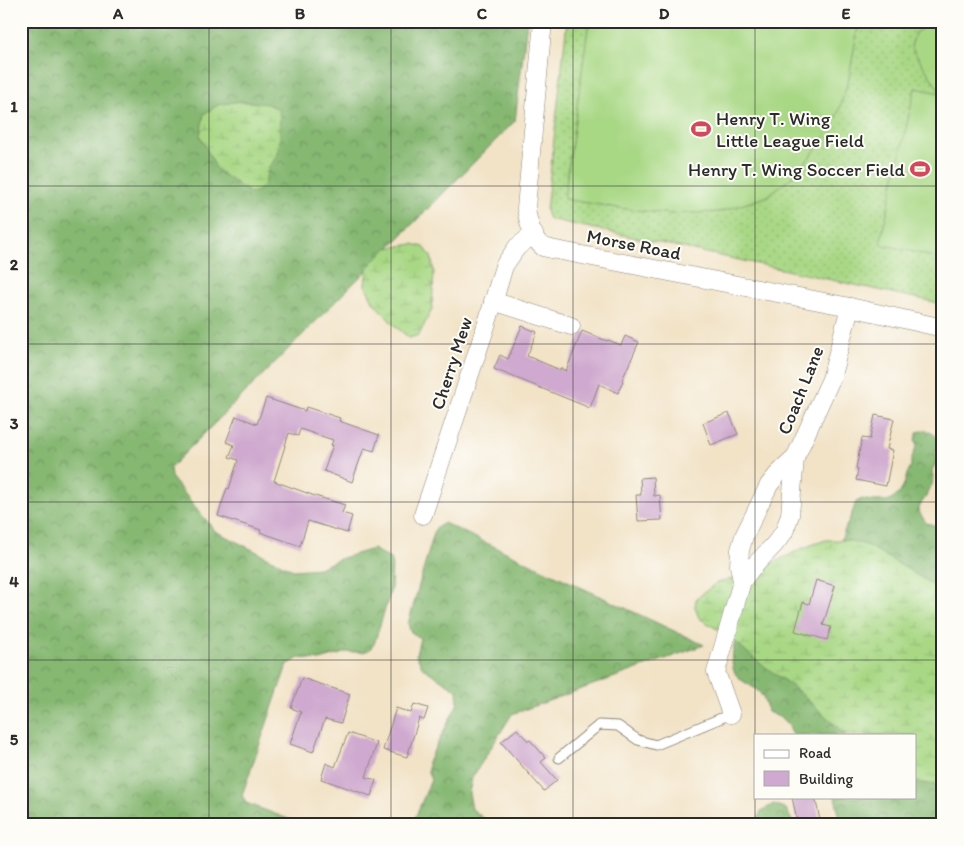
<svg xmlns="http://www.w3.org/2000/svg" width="964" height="846" font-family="Itim,sans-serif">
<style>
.grass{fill:url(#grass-dots);stroke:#6a8258}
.forest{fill:url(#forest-crowns);stroke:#58724e}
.wetland{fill:url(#wetland-marsh);stroke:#6a8258}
.pitch{fill:#a9d885;stroke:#6a8258}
.building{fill:#cfa9cf}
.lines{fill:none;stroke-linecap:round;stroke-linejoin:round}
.lane-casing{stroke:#8e8779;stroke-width:11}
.street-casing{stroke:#8e8779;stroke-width:19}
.lane{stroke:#fff;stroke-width:9}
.street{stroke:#fff;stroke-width:18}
.grid{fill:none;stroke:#2b2b2b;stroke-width:1;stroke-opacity:0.55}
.labels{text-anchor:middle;stroke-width:4;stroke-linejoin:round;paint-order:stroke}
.poi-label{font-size:19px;fill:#2b2b2b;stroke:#fdfcf7;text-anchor:start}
.street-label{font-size:19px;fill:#2b2b2b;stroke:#fdfcf7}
.neatline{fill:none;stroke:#2b2b2b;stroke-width:2}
.grid-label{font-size:16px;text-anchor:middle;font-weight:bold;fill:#2b2b2b}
</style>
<defs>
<pattern id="grass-dots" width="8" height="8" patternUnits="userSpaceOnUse" patternTransform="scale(1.25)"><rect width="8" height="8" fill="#a9d885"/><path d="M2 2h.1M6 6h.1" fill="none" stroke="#92ba73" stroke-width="1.8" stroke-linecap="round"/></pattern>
<pattern id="forest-crowns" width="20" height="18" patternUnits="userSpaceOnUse" patternTransform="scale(1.25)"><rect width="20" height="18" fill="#86b872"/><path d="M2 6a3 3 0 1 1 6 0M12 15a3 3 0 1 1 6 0" fill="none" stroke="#6e965e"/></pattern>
<pattern id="wetland-marsh" width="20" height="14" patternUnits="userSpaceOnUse" patternTransform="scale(1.25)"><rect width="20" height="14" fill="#a9d885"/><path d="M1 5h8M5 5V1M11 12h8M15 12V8" fill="none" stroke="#92ba73"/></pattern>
</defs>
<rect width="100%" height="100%" fill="#fdfcf7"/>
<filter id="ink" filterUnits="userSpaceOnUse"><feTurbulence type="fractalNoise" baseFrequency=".02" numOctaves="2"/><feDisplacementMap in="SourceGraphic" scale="10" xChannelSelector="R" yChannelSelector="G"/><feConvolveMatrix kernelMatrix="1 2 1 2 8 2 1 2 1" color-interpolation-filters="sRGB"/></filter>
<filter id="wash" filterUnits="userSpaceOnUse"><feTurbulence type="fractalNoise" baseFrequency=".0096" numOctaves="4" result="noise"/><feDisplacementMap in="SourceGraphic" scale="20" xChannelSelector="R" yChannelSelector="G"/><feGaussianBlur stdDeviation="1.12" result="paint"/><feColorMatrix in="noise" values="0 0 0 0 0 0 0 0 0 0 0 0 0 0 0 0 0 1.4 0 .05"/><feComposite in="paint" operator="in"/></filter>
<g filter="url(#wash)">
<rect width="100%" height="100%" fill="#f2e3c7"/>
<path class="grass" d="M567,21H943V304L549,219L546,211Z"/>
<g class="forest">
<path d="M21,21H527L515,121L170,468L171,477L215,531L293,570L319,568L342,558L373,549L392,560L391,590L374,644L369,650L363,652H347L320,660L299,658L287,665L242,795L246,803L304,825H21Z"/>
<path d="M926,430C931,433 938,435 938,442C939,444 937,447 936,450C935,460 939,460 932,470L933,477L932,485L928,490L926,497L922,502L918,510L926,523C935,525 939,526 943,535V825H840V819L835,797H915V735H793L788,723L779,717L768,712C766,705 764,696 758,691C751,684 739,682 734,671C730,662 734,647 736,636L840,543C844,529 852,516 856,502L862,499L872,501H888L900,493L905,482L907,474L911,466V460L917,445L915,439L918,432Z"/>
<path d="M444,523L704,645L512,714L472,778L469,793L472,809L492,825H412L431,780L428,772V762L458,703L457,690L423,668L416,655L420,638L411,632L408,624L435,529Z"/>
<path d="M774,804L786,809L794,825H759L757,821L761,811Z"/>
</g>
<g class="wetland">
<path d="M241,101L267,104L279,109C280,120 281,143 278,153C276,159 270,164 268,170C264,184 266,189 250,193L217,170L200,136L204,114L218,105Z"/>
<path d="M413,244L424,247L431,256L434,271L432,309L419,335L409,338L395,326L374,303L365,285L367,268L387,248Z"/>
<path d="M826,540H847L869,546L943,591V786L915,782V735H846L796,689L756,660L730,637L699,618L695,607L696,599L716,583L751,574L805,547Z"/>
</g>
<g class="pitch">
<path d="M589,21H859L849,78L838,113L820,144L797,173L766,197L719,212L670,214L618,208L564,199Z"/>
<path d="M933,21H943V259L880,244L915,88L941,93L911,47L915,33Z"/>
</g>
<g id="blocks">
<g class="building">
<path d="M522,326L537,332L527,356L560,370V368L566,371L582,331L607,341L608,340L621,345L625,336L639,342L622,380L623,381L618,393L599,384L590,408L494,369L500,355L508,359Z"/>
<path d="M266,398L305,411L306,407L340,418L339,421L379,435L374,451L364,448L352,482L324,471L333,445H331L333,440L300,429L298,436L289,433L274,481L315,496L345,505L342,513L352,516L347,533L308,521L300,546L260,532L261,530L218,516L227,488L229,489L238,460L229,457L234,445L226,442L236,416L257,424Z"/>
<path d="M729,413L738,434L711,445L703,423Z"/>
<path d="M875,415L894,419L887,449L893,450L886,486L856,480L858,469L856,468L862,438L870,439Z"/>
<path d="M653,477L654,496L660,495L662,520L638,521L636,495H641L640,478Z"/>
<path d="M816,580L835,586L823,625L831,627L827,640L795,631L803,602L809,604Z"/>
<path d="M302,678L350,694L341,723L325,719L313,752L290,744L301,712L291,708Z"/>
<path d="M414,704L428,708L424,720L419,718L407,757L383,750L396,708L411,713Z"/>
<path d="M517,729L528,741L530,740L546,758L541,762L557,780L544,791L501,742Z"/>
<path d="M348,733L377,743L366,777L376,780L371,796L321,779L326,763L335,767Z"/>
<path d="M792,797H815L821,825H798Z"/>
</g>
</g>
</g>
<g filter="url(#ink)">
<use href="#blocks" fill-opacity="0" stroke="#8e8779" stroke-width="1"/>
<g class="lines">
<defs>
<path id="lane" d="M559,758L599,725L618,726L638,740L656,745L731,714"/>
<g id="street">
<path d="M543,21L526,208C528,221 532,239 543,247C546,248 549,248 551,249L850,307L943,328"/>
<path d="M493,301L571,326"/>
<path d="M423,515L487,323L504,266L517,247L534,234"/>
<path d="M742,581L739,566L740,550L744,536L769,485L777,475L795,458"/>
<path d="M731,714L716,672L742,581L751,569L774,545L784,532L790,515L795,458L831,379L850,307"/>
</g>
</defs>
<use href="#lane" class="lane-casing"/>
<use href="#street" class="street-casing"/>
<use href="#lane" class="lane"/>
<use href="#street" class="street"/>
</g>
</g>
<path class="grid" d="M209,21V825M391,21V825M573,21V825M755,21V825M21,186H943M21,344H943M21,502H943M21,660H943"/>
<defs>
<symbol id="stadium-bare" viewBox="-9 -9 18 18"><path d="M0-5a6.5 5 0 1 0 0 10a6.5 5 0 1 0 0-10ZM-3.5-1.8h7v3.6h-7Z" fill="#d1495b" stroke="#fdfcf7" stroke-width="2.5" paint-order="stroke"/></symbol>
</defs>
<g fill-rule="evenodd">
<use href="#stadium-bare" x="687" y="115" width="28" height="28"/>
<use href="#stadium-bare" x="906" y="155" width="28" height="28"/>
</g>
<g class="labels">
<g class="poi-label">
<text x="716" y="125">Henry T. Wing<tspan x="716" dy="22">Little League Field</tspan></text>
<text x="905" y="176" text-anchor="end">Henry T. Wing Soccer Field</text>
</g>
<g class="street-label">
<text transform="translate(634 244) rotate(11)" y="7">Morse Road</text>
<text transform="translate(451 363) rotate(-72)" y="7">Cherry Mew</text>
<text transform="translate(800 390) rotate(-68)" y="7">Coach Lane</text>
</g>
</g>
<rect width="964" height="846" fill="none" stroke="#fdfcf7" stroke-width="55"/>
<rect x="754" y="734" width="162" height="65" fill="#fdfcf7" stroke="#a9a8a5"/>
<rect x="764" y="750" width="25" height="8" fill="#ffffff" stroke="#a9a8a5"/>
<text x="799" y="758" font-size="15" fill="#2b2b2b">Road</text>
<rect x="764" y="771" width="25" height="15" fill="#cfa9cf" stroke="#a9a8a5"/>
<text x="799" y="784" font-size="15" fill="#2b2b2b">Building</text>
<rect x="28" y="28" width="908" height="790" class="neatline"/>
<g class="grid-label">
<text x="118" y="19">A</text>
<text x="300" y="19">B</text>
<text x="482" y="19">C</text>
<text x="664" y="19">D</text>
<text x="846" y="19">E</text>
<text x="14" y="112">1</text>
<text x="14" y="270">2</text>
<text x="14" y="429">3</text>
<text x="14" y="587">4</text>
<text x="14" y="745">5</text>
</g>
</svg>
